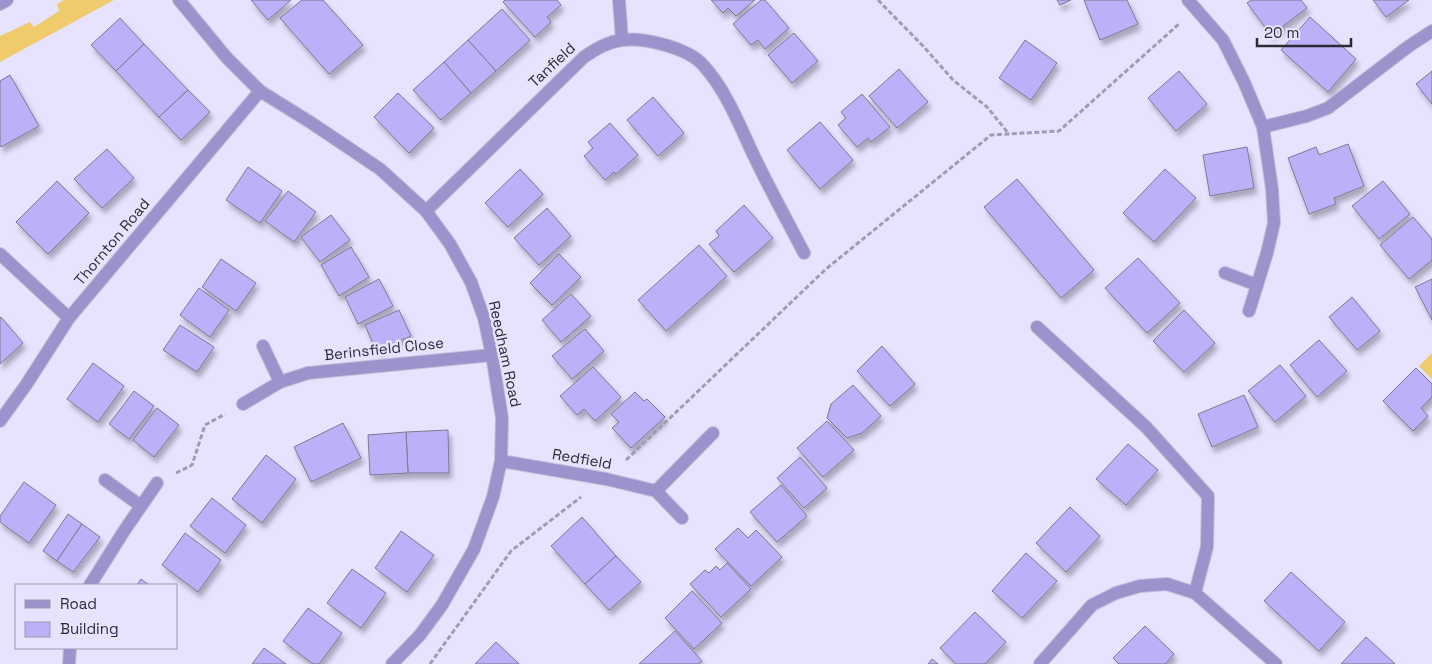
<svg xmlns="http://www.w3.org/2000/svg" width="1432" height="664" font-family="'Space Grotesk',sans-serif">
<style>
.green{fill:#f0cb6c}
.building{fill:#bdb0f8;stroke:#7d7991;filter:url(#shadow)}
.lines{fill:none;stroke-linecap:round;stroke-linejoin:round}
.service-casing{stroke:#c2bed7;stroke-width:14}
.minor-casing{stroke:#c2bed7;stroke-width:14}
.path{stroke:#a09db2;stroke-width:3;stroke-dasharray:5 2.5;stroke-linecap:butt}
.service{stroke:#9d92cc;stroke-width:12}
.minor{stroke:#9d92cc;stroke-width:12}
.labels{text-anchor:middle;stroke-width:5;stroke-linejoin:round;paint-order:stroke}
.street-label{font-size:15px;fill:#2c2b35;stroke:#e7e3ff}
</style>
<defs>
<filter id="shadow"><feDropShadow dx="3" dy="5.5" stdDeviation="2.5" flood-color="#0004"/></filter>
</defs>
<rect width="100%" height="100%" fill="#e7e3ff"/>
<g class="green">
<path d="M64,0H114L0,62V36L30,22L34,27L59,11L57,4Z"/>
<path d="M1432,353V379L1419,366Z"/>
</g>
<g class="building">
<path d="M251,0H291L268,20Z"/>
<path d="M302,0H323L363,45L329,74L280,18Z"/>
<path d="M505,0H557L561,5L547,17L551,22L535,37L503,2Z"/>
<path d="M711,0H755L736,16L728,8L723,13Z"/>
<path d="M761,0H765L789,28L765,49L758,40L751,45L733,24Z"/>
<path d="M1057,0H1071L1060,5Z"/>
<path d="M1084,0H1127L1138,24L1100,40Z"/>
<path d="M1251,0H1301L1307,8L1271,35L1247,3Z"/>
<path d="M1373,0H1409L1386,17Z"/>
<path d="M502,9L530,40L496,71L468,40Z"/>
<path d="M1310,17L1356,59L1328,92L1281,50Z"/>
<path d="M120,18L144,44L116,71L91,45Z"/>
<path d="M794,33L818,61L792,83L768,55Z"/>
<path d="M468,40L496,71L471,93L444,62Z"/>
<path d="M1025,40L1057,63L1031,100L999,78Z"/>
<path d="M144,44L188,90L159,117L116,71Z"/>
<path d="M444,62L471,93L441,120L413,90Z"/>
<path d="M899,69L928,102L897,128L869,96Z"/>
<path d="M1179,71L1207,104L1176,131L1148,98Z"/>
<path d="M1432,71V104L1416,84Z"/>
<path d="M10,75L39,126L1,147L0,145V81Z"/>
<path d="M188,90L210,112L181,140L159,117Z"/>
<path d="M398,93L434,128L409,153L374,117Z"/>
<path d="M862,94L890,127L871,142L868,138L857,147L838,125L846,118L841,112Z"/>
<path d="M653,97L684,133L658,156L627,120Z"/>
<path d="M820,122L853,160L820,189L787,150Z"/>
<path d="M610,123L638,155L616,174L614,172L605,180L584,156L593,148L588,142Z"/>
<path d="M1348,144L1364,186L1334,198L1336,204L1309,214L1288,158L1316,147L1319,155Z"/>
<path d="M1247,147L1254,188L1210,196L1203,155Z"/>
<path d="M107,149L134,178L102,208L74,179Z"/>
<path d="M248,167L282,191L260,223L226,200Z"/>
<path d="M520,169L543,194L508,227L485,203Z"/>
<path d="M1165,169L1196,198L1154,242L1123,213Z"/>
<path d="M1017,179L1094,270L1061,298L984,207Z"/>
<path d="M57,181L89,213L48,254L16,222Z"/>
<path d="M1383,181L1410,214L1379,239L1352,206Z"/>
<path d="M288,191L316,212L294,242L265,221Z"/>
<path d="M744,205L773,238L734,272L709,244L719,236L716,231Z"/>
<path d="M547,208L571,236L539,265L514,238Z"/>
<path d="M331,215L350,240L320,262L301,237Z"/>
<path d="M1413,217L1432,239V260L1409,279L1380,245Z"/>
<path d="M699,245L727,276L666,331L638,300Z"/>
<path d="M351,247L369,277L339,296L321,265Z"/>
<path d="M559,254L581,277L552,305L530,283Z"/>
<path d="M1138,258L1180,303L1147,333L1105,288Z"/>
<path d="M221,259L256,283L236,311L202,287Z"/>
<path d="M379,279L393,306L358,324L345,297Z"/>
<path d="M1432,279V320L1415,287Z"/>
<path d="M199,288L229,310L210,337L180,315Z"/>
<path d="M571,294L591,316L561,342L542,320Z"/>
<path d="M1352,297L1380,331L1357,350L1329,317Z"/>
<path d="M399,310L411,336L376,351L365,325Z"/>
<path d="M1184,310L1215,343L1184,372L1153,341Z"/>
<path d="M1,317L23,343L0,364V318Z"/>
<path d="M180,325L214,347L197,372L163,350Z"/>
<path d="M585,329L604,351L572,379L552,356Z"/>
<path d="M1319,340L1347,371L1317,397L1290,365Z"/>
<path d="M882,346L915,384L890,406L857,371Z"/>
<path d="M93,363L124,386L98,422L67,399Z"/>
<path d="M1280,365L1306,396L1275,422L1248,391Z"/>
<path d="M593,367L621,397L595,421L584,409L577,415L560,396Z"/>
<path d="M1416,368L1432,384V397L1421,408L1428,416L1413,431L1383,401Z"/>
<path d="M853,385L881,416L862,433L847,438L827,418L831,404Z"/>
<path d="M134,391L154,406L129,439L109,424Z"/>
<path d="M635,392L644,401L647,399L665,417L631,448L612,428L619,422L611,414Z"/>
<path d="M1244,395L1258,427L1212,447L1198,414Z"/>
<path d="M157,408L179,425L154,457L133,440Z"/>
<path d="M827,421L854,450L823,477L797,448Z"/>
<path d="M343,423L361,458L311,482L294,447Z"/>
<path d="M448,430L449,473H408L406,432Z"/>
<path d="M406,432L408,473L370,475L368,435Z"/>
<path d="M1128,444L1158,470L1126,505L1096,479Z"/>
<path d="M266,455L296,479L262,523L232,499Z"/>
<path d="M800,457L827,488L804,508L777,478Z"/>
<path d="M24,482L56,505L29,543L0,522V516Z"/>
<path d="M781,485L807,516L777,542L750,512Z"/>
<path d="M212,498L246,525L225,553L190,526Z"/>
<path d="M1070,507L1100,536L1066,572L1036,543Z"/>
<path d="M68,514L82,524L57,561L43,551Z"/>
<path d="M582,517L616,556L585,584L551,546Z"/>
<path d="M82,524L100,537L73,572L57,561Z"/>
<path d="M738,528L748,538L756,530L782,557L751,586L715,549Z"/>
<path d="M401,531L434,555L407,592L375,568Z"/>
<path d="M185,533L221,560L198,592L162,565Z"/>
<path d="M1026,553L1057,581L1022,618L992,591Z"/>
<path d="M616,556L641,582L609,610L585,584Z"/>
<path d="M727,563L751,589L721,617L690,584L705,570L709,573L716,566L720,570Z"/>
<path d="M352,569L386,593L361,628L327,603Z"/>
<path d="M1291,572L1345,622L1319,651L1264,601Z"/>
<path d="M141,579L149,585H137Z"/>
<path d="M692,591L722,623L694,649L665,618Z"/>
<path d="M308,608L342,633L319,664H313L283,641Z"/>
<path d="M975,612L1006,642L985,664H956L940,648Z"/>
<path d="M1145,626L1174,654L1165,664H1119L1113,658Z"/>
<path d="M675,631L702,661L698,664H639Z"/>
<path d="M1366,637L1395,664H1341Z"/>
<path d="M496,642L519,664H475Z"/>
<path d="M264,648L286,664H252Z"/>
<path d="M932,659L938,664H928Z"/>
</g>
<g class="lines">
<defs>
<path id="service" d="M1037,327L1146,427L1208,496L1207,547L1195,593"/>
<g id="minor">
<path d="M179,0L227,58L260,91L310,122L380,169L426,211L450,244L471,282L484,318L492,355L502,418L501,461L493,497L474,549L442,605L420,635L392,664"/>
<path d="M619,0L622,40"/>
<path d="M1188,0L1223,40L1244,82L1263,127L1272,189L1274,223L1267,253L1249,311"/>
<path d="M0,4L7,0"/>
<path d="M1263,127L1307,116L1328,108L1409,46L1432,31"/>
<path d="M426,211L584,57C596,49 607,42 622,40C644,37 688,48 703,65C726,90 739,124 753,154C769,188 787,220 804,253"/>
<path d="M0,254L69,318"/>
<path d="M1225,273L1257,285"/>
<path d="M263,346L280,382"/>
<path d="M243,404L280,382L308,373L492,355"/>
<path d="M0,421L26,385L69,318L260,91"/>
<path d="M501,461L606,479L656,491L682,518"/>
<path d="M105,480L141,506"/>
<path d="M656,491L713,433"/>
<path d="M90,585L124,531L157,483"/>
<path d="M69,664L70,648"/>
<path d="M1040,664L1092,605L1116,593L1140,586L1167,584L1195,593L1276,664"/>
</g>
</defs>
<use href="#service" class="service-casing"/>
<use href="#minor" class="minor-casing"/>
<g class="path">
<path d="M878,0L924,47L953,80L987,107L1009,134"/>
<path d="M626,460L826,269L991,135L1059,131L1180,23"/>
<path d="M176,473L192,465L205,425L225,414"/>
<path d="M430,664L511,551L581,497"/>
</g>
<use href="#service" class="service"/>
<use href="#minor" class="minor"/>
</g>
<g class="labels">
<g class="street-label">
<text transform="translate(552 65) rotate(-43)" y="5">Tanfield</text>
<text transform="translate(112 242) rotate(-50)" y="5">Thornton Road</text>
<text transform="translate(384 349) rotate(-6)" y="5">Berinsfield Close</text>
<text transform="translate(505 354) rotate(78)" y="5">Reedham Road</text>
<text transform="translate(582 459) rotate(10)" y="5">Redfield</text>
</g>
</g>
<rect x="15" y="584" width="162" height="65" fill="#e7e3ff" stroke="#9c99ae"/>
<rect x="25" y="600" width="25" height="8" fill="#9d92cc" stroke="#9c99ae"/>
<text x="60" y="609" font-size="15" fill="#2c2b35">Road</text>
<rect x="25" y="622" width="25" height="15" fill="#bdb0f8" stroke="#9c99ae"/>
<text x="60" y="634" font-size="15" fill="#2c2b35">Building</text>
<path d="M1257 38v8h94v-8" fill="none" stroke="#2c2b35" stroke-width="2.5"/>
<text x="1264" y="38" font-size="15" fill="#2c2b35" stroke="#e7e3ff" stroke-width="4" paint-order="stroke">20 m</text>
</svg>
